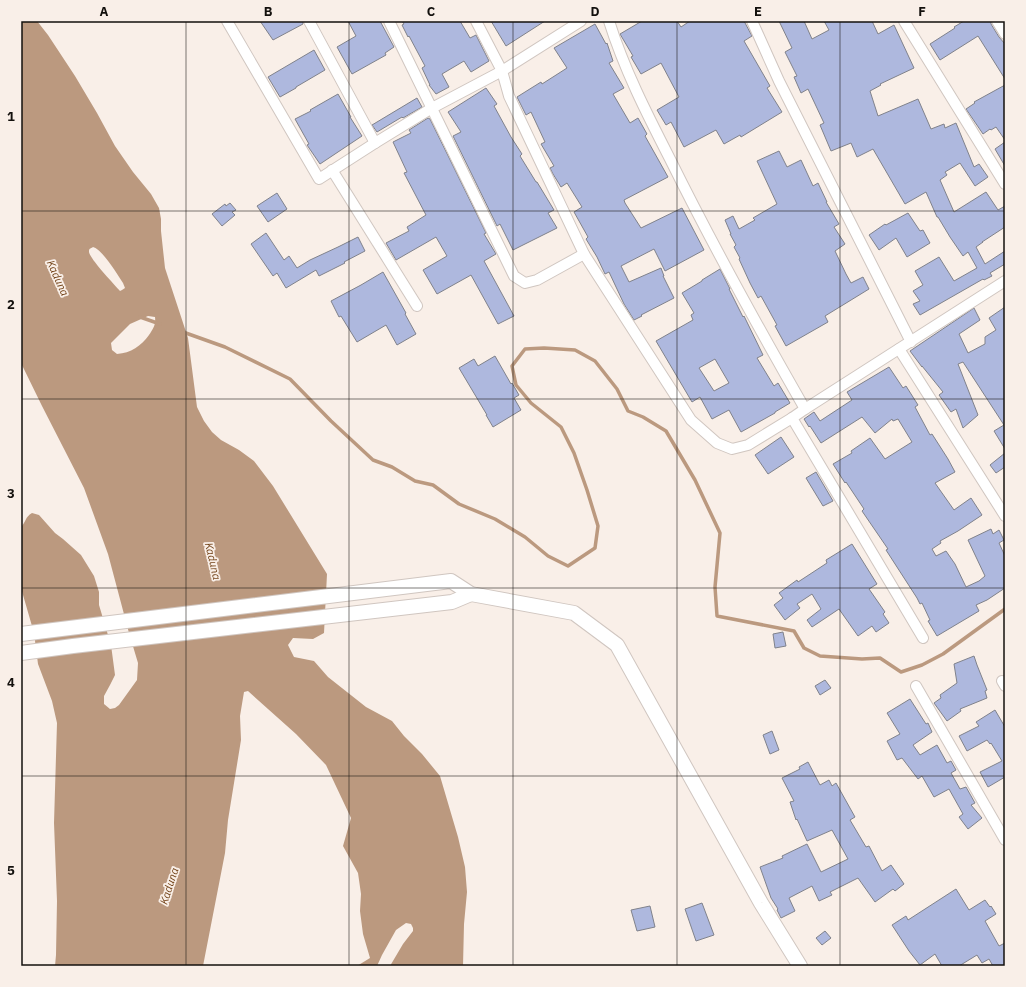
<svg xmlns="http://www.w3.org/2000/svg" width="1026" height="987" font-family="'IBM Plex Sans',sans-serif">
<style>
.water{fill:#bb997f;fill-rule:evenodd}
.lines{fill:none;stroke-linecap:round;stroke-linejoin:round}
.stream{stroke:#bb997f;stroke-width:3.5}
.building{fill:#aeb8de;stroke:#80828b;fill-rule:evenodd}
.street-casing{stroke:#d0c6c0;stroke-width:12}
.secondary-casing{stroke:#d0c6c0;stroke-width:16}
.street{stroke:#fff;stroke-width:10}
.secondary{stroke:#fff;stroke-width:14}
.grid{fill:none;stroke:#13100d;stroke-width:1;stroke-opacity:0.55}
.labels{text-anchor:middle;stroke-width:3.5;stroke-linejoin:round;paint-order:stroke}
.water-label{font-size:11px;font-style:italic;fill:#75461c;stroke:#f9efe8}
.neatline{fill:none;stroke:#13100d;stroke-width:1.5}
.grid-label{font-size:13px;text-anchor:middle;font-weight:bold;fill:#13100d}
</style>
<rect width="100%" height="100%" fill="#f9efe8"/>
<path class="water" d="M21,21H37L48,35L75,76L97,113L115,146L133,172L151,194L159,208L161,219V231L165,268L188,338L197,407L204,421L212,432L221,440L239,450L254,461L273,486L327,574L324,633L313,639L293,638L288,645L294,657L314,661L328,677L366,707L392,721L404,736L422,754L440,776L458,837L465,867L467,892L464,924L463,966H390L403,944L413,931V928L411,924L406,923L396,930L382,955L377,966H357L370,958L363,934L360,911L361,894L358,873L343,846L351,818L326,765L296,734L248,691L244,692L240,716L241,740L228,820L225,853L203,966H55L56,955L57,901L54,823L57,723L52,701L38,664L34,633L21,588V527C26,522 25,517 32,513L39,515L55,533L63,539L81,555L94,576L99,592V605L111,645L115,675L110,685L104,696V704L110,709L115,708L119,705L137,680L138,663L129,633L108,554L84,488L42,406L21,363ZM93,247C102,249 117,274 123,283L125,288L122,290L120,291C114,284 90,259 89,252C89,248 90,249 93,247ZM148,316L155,317C156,325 153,329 149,335C141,346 131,353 117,354L112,350L111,343L130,324Z"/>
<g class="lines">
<g class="stream">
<path d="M140,317L160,324"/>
<path d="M183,332L225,347L290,379L331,421L373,460L392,467L415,481L433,485L459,504L495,519L525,537L548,556L568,566L595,548L598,526L587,490L574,453L561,427L531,403L516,385L512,366L525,349L544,348L575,350L595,361L617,389L628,411L643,417L666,431L695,480L720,533L715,587L717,616L794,631L804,648L820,656L862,659L880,658L901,672L922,665L943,654L1005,609"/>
</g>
</g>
<g class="building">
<path d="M260,21H303V24L273,40Z"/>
<path d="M348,21H380L394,47L385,53L386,55L352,74L337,47L356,36Z"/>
<path d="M402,21H460L470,38L476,35L489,61L471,72L464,61L442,74L449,87L436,94L429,85H430L422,68L425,66L409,36L408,37L402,25L404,24Z"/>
<path d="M491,21H545L506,46Z"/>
<path d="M642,21H677L681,27L690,21H744L752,36L744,41L770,86L767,88L782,112L741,137L740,135L724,144L716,130L684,147L671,122L666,125L657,110L679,97L661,63L641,74L631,57L633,56L620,34Z"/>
<path d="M779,21H804L812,39L829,30L824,21H872L878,34L894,25L901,40L914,68L880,84L881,85L870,91L878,116L918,99L931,129L944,124L945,128L956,123L974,167L979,164L988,177L975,186L960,163L945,172L947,175L940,180L954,212L986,192L998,210L1005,206V227L982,242H983L976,247L985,264L1005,251V264L990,273L992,276L984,280L983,279L920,315L913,304L920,301L913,291L923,285L915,271L939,257L954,281L977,268L968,252L963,256L950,237L938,217H937L926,192L905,204L873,149L857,157L851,143L831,151L820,125L824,123L808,89L801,93L794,77L797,76L785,52L792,48Z"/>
<path d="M964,21H991V24L999,37L1005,44V79L978,36L940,60L930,44L955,28L954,27Z"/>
<path d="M595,24L606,44L607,43L613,61L609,63L624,88L613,94L630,123L638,118L647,134L645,136L668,177L624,200L625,203L641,228L682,208L704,250L665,271L654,249L621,266L629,282L661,268L664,276H663L674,298L641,315L642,316L634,320L624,304L609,272L605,274L597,257L586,239L588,237L574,212L582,207L567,183L561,187L553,174L550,168L554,166L541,144L545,142L531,112L526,115L517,97L541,82L542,84L567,68L554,48Z"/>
<path d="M314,50L325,70L296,87V88L280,97L268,77Z"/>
<path d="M1005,85V140L996,127L991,130L990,129L983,134L966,109L975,103L974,102Z"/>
<path d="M486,88L497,104L494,106L511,137L522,154L520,156L536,182H537L554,210L548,213L557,228L513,250L500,224L497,226L453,136L461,132L448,112Z"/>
<path d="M338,94L351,117H350L362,136L320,164L307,145L309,144L295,119L311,111L310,110Z"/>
<path d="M417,98L422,107L403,118L402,117L377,132L372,125Z"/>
<path d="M428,118L430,119L486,233L484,234L496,254L484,261L514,316L498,324L471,275L437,294L423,270L447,256L436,237L396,260L386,243L409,231L407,227L426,215L404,173L407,172L393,142L411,133L409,130Z"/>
<path d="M1005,142V166L995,149Z"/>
<path d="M779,151L787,167L801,160L813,186L818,183L827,202H826L839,224L834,227L845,244L835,251L846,274L851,283L863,277L869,289L825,316L828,322L786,346L775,326L777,325L761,296L758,298L750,283L739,259L740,258L734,247L736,245L730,234H731L725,220L733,216L739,229L755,220L753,218L777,204L757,161Z"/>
<path d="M277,193L287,209L268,222L257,206Z"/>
<path d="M230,203L236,210L232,212L235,215L222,226L212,214L225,204L226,206Z"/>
<path d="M908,213L920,231L923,230L930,243L907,257L896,238L879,250L869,235L885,224L886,225Z"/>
<path d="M266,233L284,260L289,256L297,268L310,260L338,247L358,237L365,251L344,262L345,263L319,276L316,270L286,288L277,273L273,276L251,244Z"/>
<path d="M720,269L730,289H729L743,317L744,316L763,355L757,358L774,386L778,383L790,403L775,412V413L741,432L729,410L712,419L700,397L692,402L656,341L693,320L691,315L694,313L682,293L702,281V280ZM715,359L729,383L714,391L699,368Z"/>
<path d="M383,272L406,313L405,314L416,334L397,345L386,325L357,342L341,316L339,317L331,301L361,285Z"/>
<path d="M1005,307V449L994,431L1004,425L963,362L958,364L978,415L963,428L956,409L951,412L939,395L943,392L922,366V367L910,351L974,308L980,320L959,334L968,353L985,344V337L996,330L989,318Z"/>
<path d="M495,356L511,384L512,383L519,395L514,398L521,410L493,427L486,415H487L459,368L474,359L478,366Z"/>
<path d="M889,367L903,388L906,386L918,405L915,407L930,435L932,434L948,459L955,472L935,483L954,510L971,498L982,515L958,531L940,541L941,543L932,549L936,556L946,551L955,564L966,587L979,581L985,576L968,540L991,529L993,534L999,530L1004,540L999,543L1005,556V588L987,600L976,605L979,611L937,636L928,621L930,620L922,603L920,604L917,598L886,550L888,549L862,511L864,509L846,482L845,483L833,464L852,453L851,451L870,438L885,459L912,442L898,419L893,421L892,419L875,433L862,417L821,443L810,426L809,427L804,419L814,412L820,421L852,400L847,392Z"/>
<path d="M781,437L794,457L768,474L755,455Z"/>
<path d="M1005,453V467L996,473L990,465Z"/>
<path d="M816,472L833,501L823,506L806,478Z"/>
<path d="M852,544L877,584L869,589L885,612L883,614L889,623L876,632L872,626L858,636L839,609L812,627L807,620L821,609L812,594L797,604L800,608L785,620L774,605L783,598L779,593L797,580L798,582L827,563L826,560Z"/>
<path d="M783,632L786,646L775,648L773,634Z"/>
<path d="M974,656L977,665L987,690L985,691L987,698L960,709L961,711L947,721L934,703L941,698L940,695L957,683L954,664Z"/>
<path d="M825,680L831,688L820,695L815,686Z"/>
<path d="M910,699L926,724L928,723L932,732L913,745L920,755L937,745L947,763L951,761L956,770L951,773L960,789L966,787L975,803L971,805L982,818L968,829L959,817L963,814L949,789L934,797L922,776L918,779L902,758L897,760L887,741L900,734L887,713Z"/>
<path d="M995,710L1005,727V777L988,787L980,772L1002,761L991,743L990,744L987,740L967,751L959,736L979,726L976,722Z"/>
<path d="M772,731L779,750L770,754L763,735Z"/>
<path d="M808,762L820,785L829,780L832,786L836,783L855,817L850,820L866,847L869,846L882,871L891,865L904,884L895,891L893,889L875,902L858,878L830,892L832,895L819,901L812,886L789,898L795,911L781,918L777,910L778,909L771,898L760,867L783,858L782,856L807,844L821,872L848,859L832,830L807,841L797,819L796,820L790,802L794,801L782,778L800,769L799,767Z"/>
<path d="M956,889L969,910L985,900L990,907L991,906L996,914L985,921L999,946L1005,943V966H993L989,959L982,963L977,955L959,966H942L935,954L920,965L909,951L892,925L906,916L908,920Z"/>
<path d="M702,903L714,935L696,941L685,909Z"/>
<path d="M650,906L655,927L637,931L631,910Z"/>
<path d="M825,931L831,938L822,945L816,938Z"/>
</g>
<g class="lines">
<defs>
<g id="street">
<path d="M227,21L319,179L375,143L432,108L502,71L581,21"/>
<path d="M309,21L375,143"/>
<path d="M389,21L514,276L525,283L537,280L584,254"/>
<path d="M476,21L502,71L509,96L584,254L691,420L717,443L732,449L748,445L792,418L805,409L1005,281"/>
<path d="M609,21C624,69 647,114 670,159C712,244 758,327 805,409"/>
<path d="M752,21L779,81L911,342"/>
<path d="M904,21L1005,184"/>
<path d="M997,21L1005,34"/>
<path d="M332,170L417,306"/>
<path d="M899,349L1005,516"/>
<path d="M792,418L923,638"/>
<path d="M1002,681L1005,686"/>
<path d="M916,686L1005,840"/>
</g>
<g id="secondary">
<path d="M21,634L451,581L471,594L574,613L617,645L761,903L800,966"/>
<path d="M21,653L73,646L452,602L471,594"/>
</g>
</defs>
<use href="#street" class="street-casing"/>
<use href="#secondary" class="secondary-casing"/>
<use href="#street" class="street"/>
<use href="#secondary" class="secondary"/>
</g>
<path class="grid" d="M186,21V966M349,21V966M513,21V966M677,21V966M840,21V966M21,211H1005M21,399H1005M21,588H1005M21,776H1005"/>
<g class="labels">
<g class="water-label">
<text transform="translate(58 278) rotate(66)" y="4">Kaduna</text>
<text transform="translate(213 561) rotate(77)" y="4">Kaduna</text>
<text transform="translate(169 886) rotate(-72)" y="4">Kaduna</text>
</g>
</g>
<rect width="1026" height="987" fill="none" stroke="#f9efe8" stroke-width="44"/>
<rect x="22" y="22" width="982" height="943" class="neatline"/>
<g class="grid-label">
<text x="104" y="16">A</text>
<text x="268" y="16">B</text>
<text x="431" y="16">C</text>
<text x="595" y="16">D</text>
<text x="758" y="16">E</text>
<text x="922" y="16">F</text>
<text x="11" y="121">1</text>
<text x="11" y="309">2</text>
<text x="11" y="498">3</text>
<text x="11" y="687">4</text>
<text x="11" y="875">5</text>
</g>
</svg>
